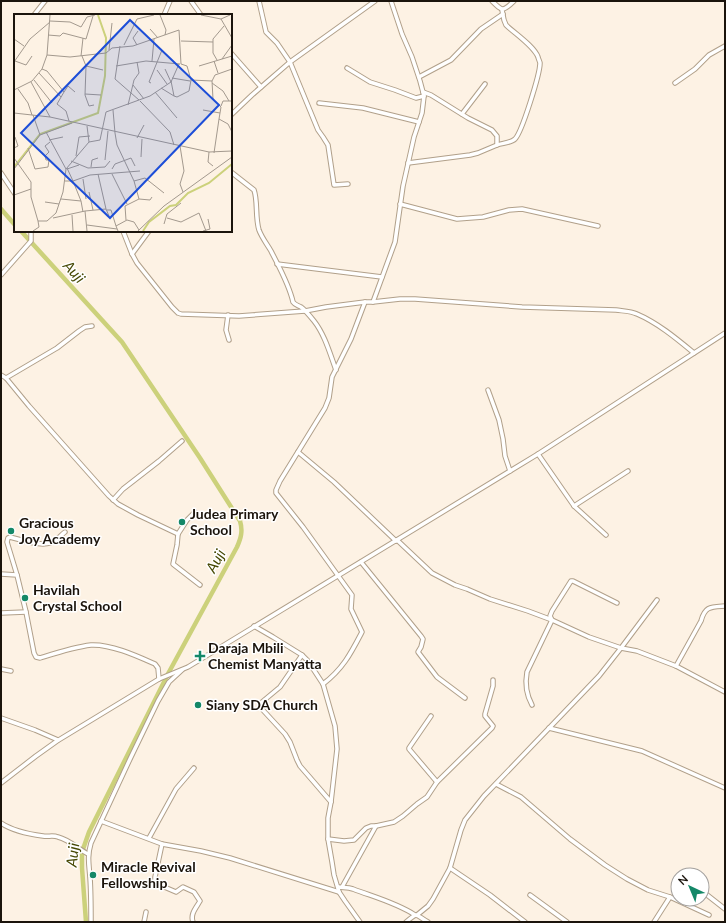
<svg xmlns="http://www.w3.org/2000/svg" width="726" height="923" font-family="Lato,sans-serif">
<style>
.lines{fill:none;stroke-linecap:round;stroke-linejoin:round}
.canal{stroke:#ccd17b;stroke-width:4.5}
.minor-casing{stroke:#b1a08a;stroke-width:5.5}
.minor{stroke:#fff;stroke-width:3.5}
.poi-dot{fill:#148868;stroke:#fff;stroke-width:1.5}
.labels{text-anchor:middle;stroke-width:3;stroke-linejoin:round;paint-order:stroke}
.poi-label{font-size:14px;font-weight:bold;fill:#1b140c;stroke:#fff;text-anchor:start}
.water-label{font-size:15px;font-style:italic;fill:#474905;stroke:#fff}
.inset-river{fill:none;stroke:#ccd17b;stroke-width:2}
.inset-road{fill:none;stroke:#a3998e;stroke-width:1}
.view{fill:#1d4ed8;fill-opacity:0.15;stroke:#1d4ed8;stroke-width:2}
.inset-edge{fill:none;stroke:#1b140c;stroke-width:2}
</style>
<rect width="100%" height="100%" fill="#fdf2e4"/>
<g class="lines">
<g class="canal">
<path d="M1,209L15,225"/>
<path d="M21,231L122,342L200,458L240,521C243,531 241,538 237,547L169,672L89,832L82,852V868L86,922"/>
</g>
<defs>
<g id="minor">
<path d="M191,1L201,15"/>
<path d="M259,1L266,32L277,43L290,62L318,130L323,137L328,145L334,185L348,184"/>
<path d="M492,1C502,11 503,12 514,1"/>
<path d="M34,15L45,1"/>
<path d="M164,15L170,1"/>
<path d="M231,53L261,87"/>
<path d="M347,68L370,82L395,90L416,98L424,96"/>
<path d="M419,77L451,60L481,29L503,14"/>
<path d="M675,83L695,69L709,55L725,46"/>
<path d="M319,103L363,108L419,122"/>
<path d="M462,114L485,84"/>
<path d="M231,115L252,95L290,62L375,1"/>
<path d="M497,145C502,143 511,143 515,139C522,132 540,74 540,63C540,62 538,58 538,57C534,46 514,33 506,25L504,20L502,10"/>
<path d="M408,163L470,155L478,153L497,145V136L492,130L468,118L431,95L423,92"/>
<path d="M231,172L254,190C258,201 255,217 259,230C262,238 267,244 271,251C279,267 289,284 293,302C295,305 297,305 301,307C305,310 310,316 314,321C325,335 330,354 336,370"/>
<path d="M1,173L15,194"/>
<path d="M400,204L457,219L483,217L509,210L522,209L598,226"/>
<path d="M123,231L132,254L137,263L172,307L178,313L181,314L239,316L305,311L326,307L365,302"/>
<path d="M132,254L149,231"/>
<path d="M277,264L382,277"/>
<path d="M1,275L31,241V231"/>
<path d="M373,302L400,299H415L522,307L616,310C623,311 631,311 637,314C658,323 677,339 694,353"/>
<path d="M228,315L226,330L229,340"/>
<path d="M1,375L6,378L29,406L109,496L118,504L138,515L178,534L187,520L195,512"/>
<path d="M6,378L57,348L79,331L85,327L92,326"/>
<path d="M488,390L499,420L503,439L505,456L510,471"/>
<path d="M298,452L334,482L396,541"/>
<path d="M538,454L574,506L606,535"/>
<path d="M113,500L123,489L159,461L182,441"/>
<path d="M574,506L628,471"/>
<path d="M178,534L177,545L173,564L200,585"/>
<path d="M397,540L432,573L455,585L467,589L490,599L528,611L552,620L589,637L621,648L637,651L676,666L725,692"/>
<path d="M361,562L421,636L423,639L421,647L418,652L437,677L465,698"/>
<path d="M1,574L17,575L26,612L34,653L36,657L40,658C56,653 74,647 91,645C111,644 137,656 155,664L158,668L159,679"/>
<path d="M17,575L7,542L8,538L10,537C22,540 46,549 56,540C59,538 62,534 65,532"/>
<path d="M1,613L26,612"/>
<path d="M254,626L273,637L302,655L308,661L323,684L335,726L337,749L331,802L328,818V839L332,862L334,875L339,892L345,901L360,922"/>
<path d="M302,655L280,687L262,702L261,708L285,734L290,742L297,760L300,766L313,781L331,802"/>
<path d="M676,666L701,621C705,606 711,607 725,606"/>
<path d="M1,669L11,671"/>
<path d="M323,684C343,669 351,653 362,632L351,609L352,595L303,527L276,493V490L280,481L325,408L329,398L332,377L351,339L365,302H373L395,242L403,186L414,137L422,113L424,96L420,81L412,57L402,34L391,1"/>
<path d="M532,705C526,694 525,683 527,672L552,620L550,616L552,611L571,581H573L617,603"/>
<path d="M431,716L409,748V749L437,782"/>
<path d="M1,718L35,730L58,740"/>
<path d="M549,728L642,751L725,788"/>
<path d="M1,783L36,756L57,741L159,679L188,667L538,454L725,333"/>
<path d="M496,784L521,797L570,839L605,865L627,879L648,890L670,897"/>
<path d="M101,821L162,844L201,851L230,858L339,892"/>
<path d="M1,823C13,831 28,834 43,836C48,837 53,835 58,837C70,840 78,849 88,854"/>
<path d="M149,838L176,789L194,768"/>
<path d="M328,839L344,841L354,840L366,828L371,826H376L394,822L403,816L417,804L427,797L437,782L492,728L493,726L485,716V714L493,686V680"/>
<path d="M162,844L155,877V883L176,892L183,887L194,892L200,901C196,908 190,914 193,922"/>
<path d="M450,868L490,895L525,922"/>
<path d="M338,887L349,888L353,889C374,897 397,903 415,915"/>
<path d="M342,887L376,826"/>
<path d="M702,891L725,909"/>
<path d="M530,895L567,922"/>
<path d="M417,915L428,906L433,899L450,868L461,830L465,820L484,796L599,676L621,648L657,600"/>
<path d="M91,922C91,907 91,892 90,878C89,864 87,857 91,843L130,759L158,701L169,682L182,670"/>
<path d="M144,922L146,912"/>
<path d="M406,922C419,911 415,915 428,922"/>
<path d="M654,922L670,897L709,915"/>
</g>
</defs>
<use href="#minor" class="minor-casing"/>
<use href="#minor" class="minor"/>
</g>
<g class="poi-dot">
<circle cx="182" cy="522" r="4"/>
<circle cx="11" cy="531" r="4"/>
<circle cx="25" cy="598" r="4"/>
<path d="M198 650h4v4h4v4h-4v4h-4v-4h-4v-4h4z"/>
<circle cx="198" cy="705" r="4"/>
<circle cx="93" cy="875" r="4"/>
</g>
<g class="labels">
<g class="poi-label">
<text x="190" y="519">Judea Primary<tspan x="190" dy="16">School</tspan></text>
<text x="19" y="528">Gracious<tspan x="19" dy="16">Joy Academy</tspan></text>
<text x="33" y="595">Havilah<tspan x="33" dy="16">Crystal School</tspan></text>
<text x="208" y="653">Daraja Mbili<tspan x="208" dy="16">Chemist Manyatta</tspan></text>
<text x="206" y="710">Siany SDA Church</text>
<text x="101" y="872">Miracle Revival<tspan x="101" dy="16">Fellowship</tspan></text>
</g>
<g class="water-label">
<text transform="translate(74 272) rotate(48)" y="5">Auji</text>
<text transform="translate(216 561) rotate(-61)" y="5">Auji</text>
<text transform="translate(73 855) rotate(-83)" y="5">Auji</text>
</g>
</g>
<g transform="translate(14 14)">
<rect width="218" height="218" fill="#fdf2e4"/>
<path class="inset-river" d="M0,153L26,120L84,99L91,62L92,24L84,1M129,217L135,208L156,192L162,191L174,179L195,169L218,150"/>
<path class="inset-road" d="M146,1L152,16L151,21M187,1L207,5M216,1L207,5L218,24M36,7L56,8L67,13L73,3L81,1M136,15L144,24M34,21L46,22L49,19L72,25L79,2M0,25L10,32M167,27L199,28M110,31L123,5L140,1M123,31L119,24L124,17M106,32L101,65L125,86M95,36L98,9M33,41L56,43L92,39L98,34L119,32L165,16L167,50L173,52L177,66L198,67L199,85L207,93L205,105L214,110L218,118M67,42L69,24M68,42L72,52L71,81L75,92L80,91M208,45L218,31M203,46L199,39V25L210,12M1,47L12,51L18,42M138,47L140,25M200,47L204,59M0,48L16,25L36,8M72,52L89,56M102,52L132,47L166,50M185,52L218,42M28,55L33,57L50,78L43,90L52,97L55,107M151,55L157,68M143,56L153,70M25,59L47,83M158,64L176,67M20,66L38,89M198,67L201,61L218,55M17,68L36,103M137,69L135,68L148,36M198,69L209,77L215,87M119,71L130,85M147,74L160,82L157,67M4,75L14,89L18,101M0,76L18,67L28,55L33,41L36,1M50,78L54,72L61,78M141,78L163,104M71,80L87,81M160,82L163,83L175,77L177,66M126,87L156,118L160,131M114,91L120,66L125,59L123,48M207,92L209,87H218M99,96L101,119M189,96L206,99M0,99L36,103L195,138L218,137M19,101L26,121M32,118L52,155M101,119L103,131L120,167L125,185L136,186L138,183M123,124L130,111M35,126L49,123M75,128L86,126L92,98L136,82L157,68L165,50M166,132L170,157L166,170L169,178M0,134L4,132L1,123M14,134L21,155L34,153L35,146H32L31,142L35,138L31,132L36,128M195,138L194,148L199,152M200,139L205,105M62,142L65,123L76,122M127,143L128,125M0,144L17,168V183L24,207M91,146L94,117M57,147L74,154L91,153L96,147M77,153L78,146L84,144M53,154L59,167M0,155L26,121L58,109M53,155L65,151M98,155L101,150L117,144L121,152M84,160L92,195M98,160L113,190M69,165L72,185M51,167H59L67,187M59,167L76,161L126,157M120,167L131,164L150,179M75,178L79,196M0,181L17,175M47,185L67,187L69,198M31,188L45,190M93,196H97L102,212M58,201L59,217M39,204L71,197M153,204L167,208L185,199L192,217M112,206L111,192L125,185M150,210L153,200L167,189M73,211L103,215M19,217L25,213L24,207H33L42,199L49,178L52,155L75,128L73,112M73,217L71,197L92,195L95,202M104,217L102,212L113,206L120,208L125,216M124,217L150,192L218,143M189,217L196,215L194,205"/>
<path class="view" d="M116,6L205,91L96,204L7,119Z"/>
<rect width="218" height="218" class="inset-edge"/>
</g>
<rect width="726" height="923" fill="none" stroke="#1b140c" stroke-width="4"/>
<g transform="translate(690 887) rotate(316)"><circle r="19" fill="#ffffff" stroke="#a4a19e"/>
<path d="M0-3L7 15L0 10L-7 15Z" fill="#148868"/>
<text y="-6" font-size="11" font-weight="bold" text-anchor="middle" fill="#1b140c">N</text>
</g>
</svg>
